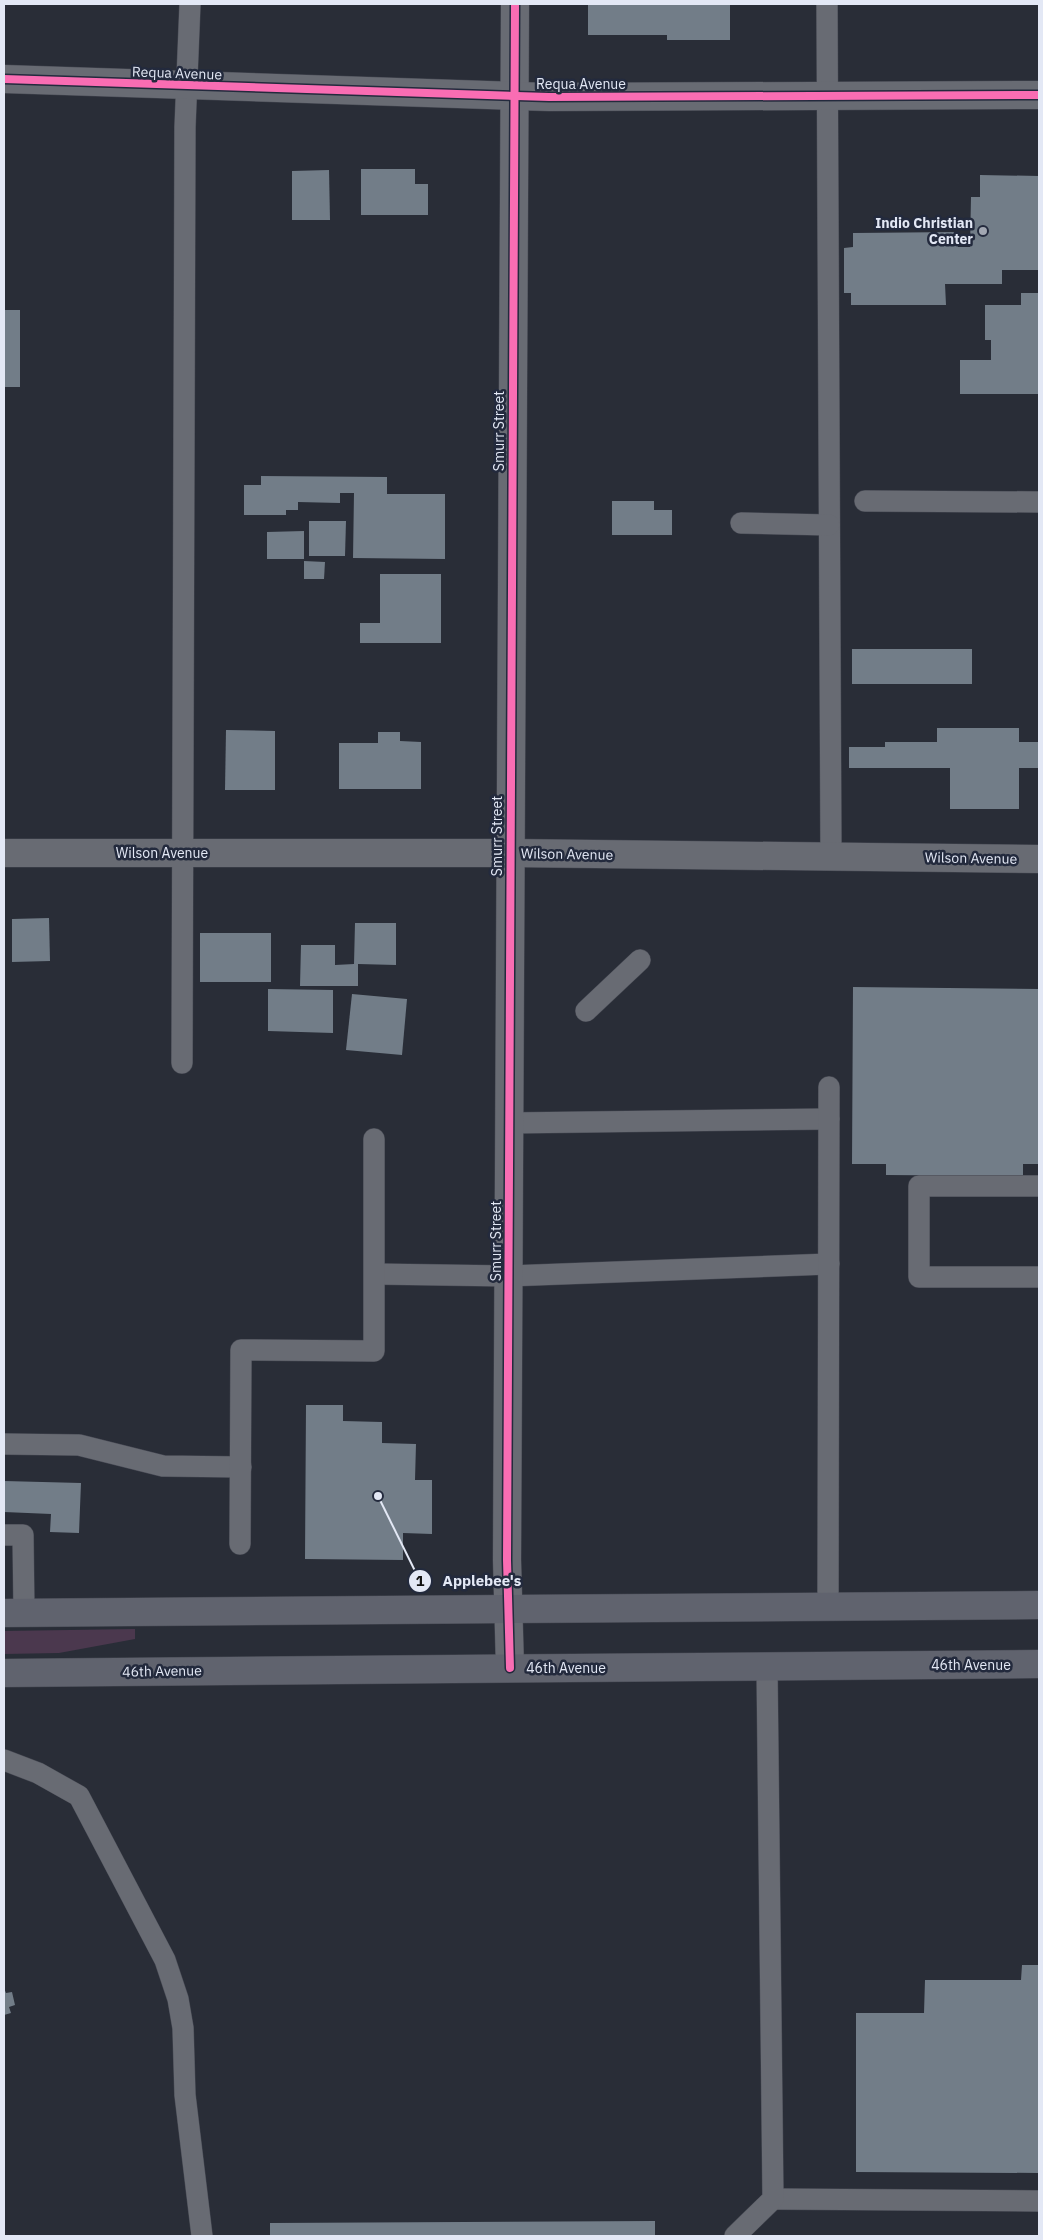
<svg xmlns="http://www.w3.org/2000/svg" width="1043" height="2240" font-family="'IBM Plex Sans',sans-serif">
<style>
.green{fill:#4b384e}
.building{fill:#727d88}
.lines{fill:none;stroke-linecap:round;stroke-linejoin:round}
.service-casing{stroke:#454852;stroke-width:22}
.minor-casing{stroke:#454852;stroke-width:29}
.tertiary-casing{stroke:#454852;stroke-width:29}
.primary-casing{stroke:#454852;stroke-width:29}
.service{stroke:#686b73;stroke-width:21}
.minor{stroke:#686b73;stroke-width:28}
.tertiary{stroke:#686b73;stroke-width:28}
.primary{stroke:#60636e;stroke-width:28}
.cycleway-casing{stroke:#232a3d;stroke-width:11}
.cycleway{stroke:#f96db3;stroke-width:8}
.poi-dot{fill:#a2a7b2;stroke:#232a3d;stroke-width:2}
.labels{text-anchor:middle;stroke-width:5;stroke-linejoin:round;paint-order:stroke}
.street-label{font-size:14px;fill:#e3e8f5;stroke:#232a3d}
.poi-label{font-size:14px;font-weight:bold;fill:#e3e8f5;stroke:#232a3d;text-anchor:end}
.leader{fill:none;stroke:#e3e8f5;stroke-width:2}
.callout-dot{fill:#e3e8f5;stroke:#232a3d;stroke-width:2}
.mark-label{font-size:15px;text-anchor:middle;font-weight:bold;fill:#111}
.callout-label{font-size:15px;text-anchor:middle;font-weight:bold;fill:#e3e8f5;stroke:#232a3d;stroke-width:5;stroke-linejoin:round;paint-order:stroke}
</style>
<rect width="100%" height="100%" fill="#292d37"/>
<path class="green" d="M135,1629V1639L59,1653L4,1654V1631Z"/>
<g class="building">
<path d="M588,4H730V40H667V35H588Z"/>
<path d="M361,169H415V184H428V215H361Z"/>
<path d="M329,170L330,220H292V171Z"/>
<path d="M980,175L1039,176V270H1002V284H945L946,305H851V293H844V248L853,247V233L958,232V247H970L971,197H980Z"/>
<path d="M1021,293H1039V394H960V360H991V340H985V305H1021Z"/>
<rect x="4" y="310" width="16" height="77"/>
<path d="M261,476L387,477V494H445V559L353,558L354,493H340V503L298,502V510H286V515H244V485H261Z"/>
<path d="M612,501H654V510H672V535H612Z"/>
<path d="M309,521H346L345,556H309Z"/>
<path d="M304,531V559H267V532Z"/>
<path d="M304,561L325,562L324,579H304Z"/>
<path d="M380,574H441V643H360V623H380Z"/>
<rect x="852" y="649" width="120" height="35"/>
<path d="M937,728H1019V742H1039V768H1019V809H950V768H849V747H885V742H937Z"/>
<path d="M226,730L275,731V790H225Z"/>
<path d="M378,732H400V741L421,742V789H339V743H378Z"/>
<path d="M49,918L50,961L12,962V919Z"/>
<path d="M355,923H396V965L358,964V986H300L301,945H335V965L354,964Z"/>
<rect x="200" y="933" width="71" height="49"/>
<path d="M853,987L1039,989V1164H1023V1176L886,1175V1164H852Z"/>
<path d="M268,989L333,990V1033L268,1031Z"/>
<path d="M352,994L407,999L402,1055L346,1050Z"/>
<path d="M306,1405H343V1421L382,1422V1443L416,1444L415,1480H432V1534L403,1533V1560L305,1559Z"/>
<path d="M4,1481L81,1483L79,1533L50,1532L51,1514L4,1512Z"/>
<path d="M1022,1965H1039V2173L856,2172V2013H924L925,1980H1021Z"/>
<path d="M4,1988L6,1993L12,1992L15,2005L9,2007L11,2013L4,2015Z"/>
<path d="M655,2221V2236H270V2223Z"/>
</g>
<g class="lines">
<defs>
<g id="service">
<path d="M827,4L831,857"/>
<path d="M865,501L1039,502"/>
<path d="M741,523L829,525"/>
<path d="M586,1011L640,960"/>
<path d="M182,1063L185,127L190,4"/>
<path d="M509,1123L829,1119"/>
<path d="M1039,1186H919V1277H1039"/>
<path d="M375,1274L508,1276L829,1264"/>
<path d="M4,1444L79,1445L163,1466L241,1467"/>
<path d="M4,1535H23L24,1612"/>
<path d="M240,1544L241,1350L374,1351V1139"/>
<path d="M828,1606L829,1087"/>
<path d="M4,1760L38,1773L79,1796L165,1960L178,1999L183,2028L185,2095L202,2236"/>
<path d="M773,2199L1039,2201"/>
<path d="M735,2236L773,2199L767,1666"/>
</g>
<g id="minor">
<path d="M4,853H510L1039,859"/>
<path d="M510,1668L507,1560L515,4"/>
</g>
<path id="tertiary" d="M4,79L549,97L1039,95"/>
<g id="primary">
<path d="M4,1613L1039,1605"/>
<path d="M4,1673L1039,1664"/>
</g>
</defs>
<use href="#service" class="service-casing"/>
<use href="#minor" class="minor-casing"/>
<use href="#tertiary" class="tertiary-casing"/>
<use href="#primary" class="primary-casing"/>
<use href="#service" class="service"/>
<use href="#minor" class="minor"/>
<use href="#tertiary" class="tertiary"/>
<use href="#primary" class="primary"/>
<defs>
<g id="cycleway">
<path d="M4,79L549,97L1039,95"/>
<path d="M510,1668L507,1560L515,4"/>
</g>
</defs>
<use href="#cycleway" class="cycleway-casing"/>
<use href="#cycleway" class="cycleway"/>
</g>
<circle class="poi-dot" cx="983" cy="231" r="5"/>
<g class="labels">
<g class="street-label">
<text transform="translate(177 73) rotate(2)" y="5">Requa Avenue</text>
<text x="581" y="89">Requa Avenue</text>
<text transform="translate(499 431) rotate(-90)" y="5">Smurr Street</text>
<text transform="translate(497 836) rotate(-90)" y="5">Smurr Street</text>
<text x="162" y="858">Wilson Avenue</text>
<text transform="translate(567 854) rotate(1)" y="5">Wilson Avenue</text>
<text transform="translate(971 858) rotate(1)" y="5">Wilson Avenue</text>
<text transform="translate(496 1241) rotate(-90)" y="5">Smurr Street</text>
<text x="971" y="1670">46th Avenue</text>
<text x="566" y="1673">46th Avenue</text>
<text transform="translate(162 1671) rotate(-1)" y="5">46th Avenue</text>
</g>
<g class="poi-label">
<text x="973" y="228">Indio Christian<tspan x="973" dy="16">Center</tspan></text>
</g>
</g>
<path class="leader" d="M378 1496L420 1581"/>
<g class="callout-dot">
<circle cx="378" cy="1496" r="5"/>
<circle cx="420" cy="1581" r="12"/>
</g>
<g class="mark-label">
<text x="420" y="1586">1</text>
</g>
<g class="callout-label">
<text x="482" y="1586">Applebee's</text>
</g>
<rect width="1043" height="2240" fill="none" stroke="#e3e8f5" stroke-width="10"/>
</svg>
